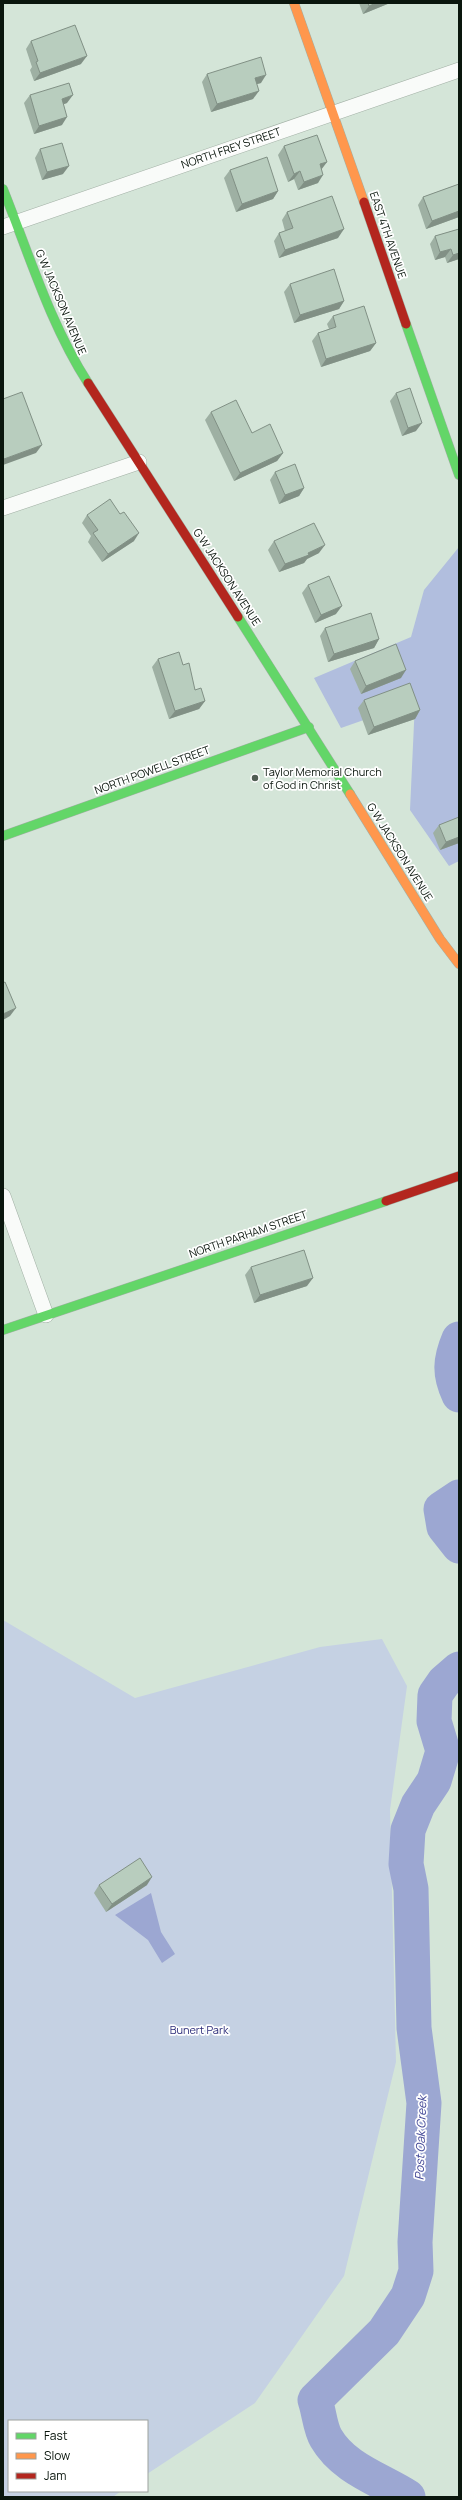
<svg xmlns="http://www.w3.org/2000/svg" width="462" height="2500" font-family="Manrope,sans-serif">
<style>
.green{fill:#c5d1e3}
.forest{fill:#b1bede}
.water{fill:#9ca7d2}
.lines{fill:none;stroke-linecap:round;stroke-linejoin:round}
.river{stroke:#9ca7d2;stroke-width:35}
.street-casing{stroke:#a2b0a5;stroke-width:16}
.fast-casing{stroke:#a2b0a5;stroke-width:10}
.slow-casing{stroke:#a2b0a5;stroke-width:10}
.jam-casing{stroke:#a2b0a5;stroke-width:10}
.street{stroke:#f9fbf9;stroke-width:15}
.fast{stroke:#63d668;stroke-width:9}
.slow{stroke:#ff974d;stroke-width:9}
.jam{stroke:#b3261e;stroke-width:9}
.wall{fill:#9eb0a3}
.shaded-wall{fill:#819085}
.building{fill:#b8cdbe;stroke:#819085}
.poi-dot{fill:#515e54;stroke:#fff;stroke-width:1.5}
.labels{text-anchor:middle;stroke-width:3.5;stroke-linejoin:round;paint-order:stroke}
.street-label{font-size:11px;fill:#0a160d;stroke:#fff}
.poi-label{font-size:11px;fill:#0a160d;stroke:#fff;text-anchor:start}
.park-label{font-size:11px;fill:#2c2c79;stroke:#fff}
.water-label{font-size:12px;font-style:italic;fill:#434897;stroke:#fff}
</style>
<rect width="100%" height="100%" fill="#d4e5d8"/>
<path class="green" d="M3,1620L135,1698L320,1647L382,1639L407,1686L390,1810L396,2062L344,2276L255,2403L147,2474V2421H9V2491H121L113,2497H3Z"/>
<path class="forest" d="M459,547V861L449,866L410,810L415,702L341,728L314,678L411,637L424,590Z"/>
<path class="water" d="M151,1893L161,1932L175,1954L162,1963L148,1940L115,1915Z"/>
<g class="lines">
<g class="river">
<path d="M459,1339C450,1360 449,1374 459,1395"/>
<path d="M459,1497L441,1509L444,1527L459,1546"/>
<path d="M408,2497C380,2479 344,2469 326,2438C320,2428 319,2411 315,2400L384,2332L408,2296L416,2271L415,2242L424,2103L414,2028L411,1889L406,1864L408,1830L418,1805L434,1781L443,1751L434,1721L435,1695L444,1682L459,1669"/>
</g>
<defs>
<g id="street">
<path d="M3,227L459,70"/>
<path d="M3,508L139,462"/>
<path d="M3,1196L46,1315"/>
</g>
<g id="fast">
<path d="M3,189C29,254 50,324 88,383"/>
<path d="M406,324L459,475"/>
<path d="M238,617L350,794"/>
<path d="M3,836L309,727"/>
<path d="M3,1330L386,1201"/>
</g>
<g id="slow">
<path d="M294,3L364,202"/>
<path d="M350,794L440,939L459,964"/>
</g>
<g id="jam">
<path d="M364,202L406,324"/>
<path d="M88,383L238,617"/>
<path d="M386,1201L459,1176"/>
</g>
</defs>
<use href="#street" class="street-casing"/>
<use href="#fast" class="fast-casing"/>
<use href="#slow" class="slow-casing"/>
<use href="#jam" class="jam-casing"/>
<use href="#street" class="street"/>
<use href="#fast" class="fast"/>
<use href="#slow" class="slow"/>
<use href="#jam" class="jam"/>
</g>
<g class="wall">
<path d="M359,3H390L363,14Z"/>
<path d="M31,41L81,64L34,81L30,70L32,67L26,49Z"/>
<path d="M207,74L261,83L257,84L253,99L211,112L202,82Z"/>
<path d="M30,95L67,103L63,104L62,125L34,134L24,103Z"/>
<path d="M284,146L327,162L321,169L318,183L298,190L294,179L288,182L278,155Z"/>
<path d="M40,149L63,174L42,180L35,158Z"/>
<path d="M230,170L278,191L273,199L236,212L224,178Z"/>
<path d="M459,184V217L426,229L418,205L423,197Z"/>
<path d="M287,212L338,238L279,258L274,241L279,233L285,231L282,220Z"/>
<path d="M459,229V259L447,263L445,257L435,260L430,244L435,236Z"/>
<path d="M290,284L344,301L339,309L294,323L284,292Z"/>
<path d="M333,316L376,343L370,351L321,367L312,341L318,333L329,329L327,324Z"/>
<path d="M396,393L416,431L402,436L390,401Z"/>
<path d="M211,412L252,433L283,453L277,461L234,481L205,420Z"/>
<path d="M275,472L304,488L299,496L279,504L270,480Z"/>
<path d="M87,515L134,541L102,562L88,542L91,536L82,523Z"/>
<path d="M274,541L319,553L307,559L304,563L279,572L268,550Z"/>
<path d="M308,585L336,614L315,623L302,593Z"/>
<path d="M325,628L379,639L374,648L328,662L320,636Z"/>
<path d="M158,659L183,665L195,690L205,701L199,709L169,719L152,667Z"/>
<path d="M355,661L401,678L361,694L350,669Z"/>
<path d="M364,700L420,710L415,719L368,735L358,708Z"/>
<path d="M459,817V843L440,850L433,833L439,825Z"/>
<path d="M251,1267L307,1286L254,1303L245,1275Z"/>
<path d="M99,1885H147L106,1912L94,1893Z"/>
</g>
<g class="shaded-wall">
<path d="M376,3H390L363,14L369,6Z"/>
<path d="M87,56L81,64L34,81L40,73Z"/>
<path d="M266,75L261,83L249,86L255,78Z"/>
<path d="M259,91L253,99L211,112L217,104Z"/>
<path d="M73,95L67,103L56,107L62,99Z"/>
<path d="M67,117L62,125L34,134L39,126Z"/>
<path d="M327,162L321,170L320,164Z"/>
<path d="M69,166L63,174L42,180L47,172Z"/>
<path d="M300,171L294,179L288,182L294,174Z"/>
<path d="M323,175L318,183L298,190L304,182Z"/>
<path d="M278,191L273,199L236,212L242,204Z"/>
<path d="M459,211V217L426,229L432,221Z"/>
<path d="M344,229L338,238L279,258L285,250Z"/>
<path d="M451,249L445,257L435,260L440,252Z"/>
<path d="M459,253V259L447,263L453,255Z"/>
<path d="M344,301L339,309L294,323L300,315Z"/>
<path d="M376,343L370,351L321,367L326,359Z"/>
<path d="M422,423L416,431L402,436L408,428Z"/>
<path d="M42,445L36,453L3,465V460L4,459Z"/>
<path d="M283,453L277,461L234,481L240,473Z"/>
<path d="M304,488L299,496L279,504L285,495Z"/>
<path d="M139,533L134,541L102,562L108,554Z"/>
<path d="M325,545L319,553L307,559L304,563L279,572L285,564Z"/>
<path d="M342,606L336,614L315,623L321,615Z"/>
<path d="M379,639L374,648L328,662L334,654Z"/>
<path d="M406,670L401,678L361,694L366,686Z"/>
<path d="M205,701L199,709L169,719L175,711Z"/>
<path d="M420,710L415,719L368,735L374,727Z"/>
<path d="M459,837V843L440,850L446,842Z"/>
<path d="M16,1008L10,1016L3,1020V1014Z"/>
<path d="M313,1278L307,1286L254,1303L260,1295Z"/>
<path d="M152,1877L147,1885L106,1912L112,1904Z"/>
</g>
<g class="building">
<path d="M368,3H376L369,6Z"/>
<path d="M75,25L87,56L40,73L36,62L38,61L31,41Z"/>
<path d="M261,57L266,75L255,78L259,91L217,104L207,74Z"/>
<path d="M69,83L73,95L62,99L67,117L39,126L30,95Z"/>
<path d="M317,135L327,162L320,164L323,175L304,182L300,171L294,174L284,146Z"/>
<path d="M62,143L69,166L47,172L40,149Z"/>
<path d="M267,157L278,191L242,204L230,170Z"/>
<path d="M459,184V211L432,221L423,197Z"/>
<path d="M332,196L344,229L285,250L279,233L293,228L287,212Z"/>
<path d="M459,229V253L453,255L451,249L440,252L435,236Z"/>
<path d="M334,269L344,301L300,315L290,284Z"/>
<path d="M364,306L376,343L326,359L318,333L336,327L333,316Z"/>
<path d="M410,388L422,423L408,428L396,393Z"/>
<path d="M22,392L42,445L4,459L3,456V399Z"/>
<path d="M236,400L252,433L270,424L283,453L240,473L211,412Z"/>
<path d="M295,464L304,488L285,495L275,472Z"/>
<path d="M110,499L120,514L124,512L139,533L108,554L93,533L98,530L87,515Z"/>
<path d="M314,523L325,545L308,553L309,555L285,564L274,541Z"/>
<path d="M329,576L342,606L321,615L308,585Z"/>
<path d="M371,613L379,639L334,654L325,628Z"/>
<path d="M396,644L406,670L366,686L355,661Z"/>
<path d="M179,652L183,665L189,663L195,690L201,688L205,701L175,711L158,659Z"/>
<path d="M410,683L420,710L374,727L364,700Z"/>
<path d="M459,817V837L446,842L439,825Z"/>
<path d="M5,982L16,1008L3,1014V983Z"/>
<path d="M304,1250L313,1278L260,1295L251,1267Z"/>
<path d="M140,1858L152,1877L112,1904L99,1885Z"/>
</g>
<circle class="poi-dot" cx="255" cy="778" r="4"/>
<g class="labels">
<g class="street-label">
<text transform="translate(231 148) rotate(-19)" y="4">NORTH FREY STREET</text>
<text transform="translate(388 235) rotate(71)" y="4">EAST 4TH AVENUE</text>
<text transform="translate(61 302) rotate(67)" y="4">G W JACKSON AVENUE</text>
<text transform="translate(227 577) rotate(57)" y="4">G W JACKSON AVENUE</text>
<text transform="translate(152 770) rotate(-20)" y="4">NORTH POWELL STREET</text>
<text transform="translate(400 852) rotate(58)" y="4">G W JACKSON AVENUE</text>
<text transform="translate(248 1234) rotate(-19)" y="4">NORTH PARHAM STREET</text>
</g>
<g class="poi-label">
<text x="263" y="776">Taylor Memorial Church<tspan x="263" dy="13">of God in Christ</tspan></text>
</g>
<g class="park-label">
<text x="199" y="2034">Bunert Park</text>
</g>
<g class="water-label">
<text transform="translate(421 2138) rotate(-88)" y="4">Post Oak Creek</text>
</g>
</g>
<rect width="462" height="2500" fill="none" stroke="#0a160d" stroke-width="8"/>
<rect x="8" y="2420" width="140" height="72" fill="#ffffff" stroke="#9da29e"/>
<rect x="16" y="2433" width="20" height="6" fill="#63d668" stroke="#9da29e"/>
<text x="44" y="2440" font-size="12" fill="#0a160d">Fast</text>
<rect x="16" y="2453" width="20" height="6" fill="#ff974d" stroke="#9da29e"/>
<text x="44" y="2460" font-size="12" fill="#0a160d">Slow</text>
<rect x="16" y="2473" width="20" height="6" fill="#b3261e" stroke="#9da29e"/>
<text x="44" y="2480" font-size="12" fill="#0a160d">Jam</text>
</svg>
